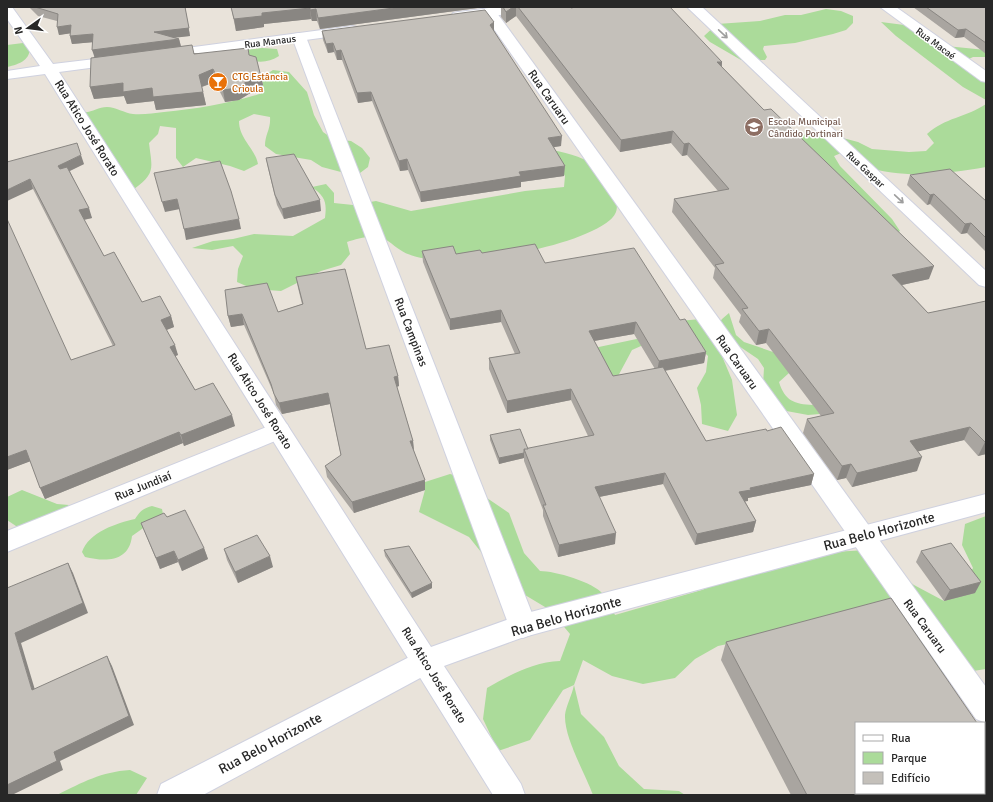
<svg xmlns="http://www.w3.org/2000/svg" width="993" height="802" font-family="Signika,sans-serif">
<style>
.green{fill:#abdb9a}
.lines{fill:none;stroke-linecap:round;stroke-linejoin:round}
.minor-casing{stroke:#cfd1df;stroke-width:2}
.tertiary-casing{stroke:#cfd1df;stroke-width:2}
.minor{fill:#fff;fill-rule:evenodd}
.tertiary{fill:#fff;fill-rule:evenodd}
.wall{fill:#a9a5a0;fill-rule:evenodd}
.shaded-wall{fill:#898682}
.building{fill:#c4c0ba;stroke:#898682}
.oneway{stroke:#9e9e9e}
.labels{text-anchor:middle;stroke-width:3;stroke-linejoin:round;paint-order:stroke}
.far-street-label{font-size:10px;fill:#272727;stroke:#fff}
.far-food-label{font-size:10px;fill:#c56008;stroke:#fff;text-anchor:start}
.far-education-label{font-size:10px;fill:#785e54;stroke:#fff;text-anchor:start}
.street-label{font-size:12px;fill:#272727;stroke:#fff}
.near-street-label{font-size:14px;fill:#272727;stroke:#fff}
</style>
<rect width="100%" height="100%" fill="#e9e3da"/>
<g class="green">
<path d="M826,9L841,11L853,16V23L846,30L833,34L795,43L764,46L763,49L767,57L765,60H741L710,42L704,36L717,24L760,21L785,15H801Z"/>
<path d="M881,22L912,26L946,46L986,50V57H973L965,61L986,79V100L963,87L896,36Z"/>
<path d="M23,43L30,45C31,60 20,64 7,67V45Z"/>
<path d="M262,48L277,49L279,56C270,62 260,63 250,60L245,50Z"/>
<path d="M273,70L289,72L307,92L314,115L323,132L333,139L351,141L362,148L370,158L368,167L356,176L322,167L311,160L276,154L265,146C265,134 271,129 270,117L254,114L239,121C239,139 255,148 258,164L244,171L230,166L196,158L183,167L176,158V128L160,126L158,134L149,143C152,168 156,173 134,189L83,112C92,113 98,107 107,107C116,107 124,113 133,114C143,115 154,113 164,112C198,109 230,103 263,93L262,77Z"/>
<path d="M986,104V167C947,174 904,179 866,167C859,165 852,156 846,151L834,156L840,166L892,219L900,231L887,240L795,134L839,137L858,142L872,149L909,152L926,151L934,143L927,134C944,118 967,117 986,104Z"/>
<path d="M548,149C562,152 582,156 594,165C597,168 600,174 602,177C610,189 626,207 610,220C575,249 461,267 417,257C402,253 399,249 388,241C376,233 359,238 347,242L350,254L341,265L321,271L281,291L253,289L237,282L238,269L243,256L233,246L212,250L192,248L213,241L233,239L254,234L293,236L325,218C327,201 325,197 312,187L326,184L334,193V203L353,205L376,201L411,211L525,191L564,187L565,176Z"/>
<path d="M729,313L736,335L744,342L782,355L789,373L779,382C785,401 794,404 813,405L820,414L808,415L781,410L763,385L764,368L758,359L730,340L718,325L722,319Z"/>
<path d="M701,319L719,349L732,380L737,415L728,431L702,424L701,405L697,388L706,372L708,356L694,342H650L632,350L617,378L592,373L594,348L646,337L679,321Z"/>
<path d="M450,474L475,481L487,498L509,513L524,553L540,571C555,571 593,582 603,594C608,600 611,608 615,615L702,590L726,580L834,552L866,550L914,585L944,601L961,589L973,568L962,545L965,524L986,516V669L947,675L914,668L746,640L718,646L695,659L675,678L643,684L612,676L583,660L574,685L581,714L604,737L619,766L644,789L679,791L685,795H593C585,773 564,738 565,715C566,706 572,695 574,685L563,690L530,740L498,751L483,719L487,688C510,675 533,662 560,661L570,634L550,610L497,578L485,557L469,537L419,512L425,490V482Z"/>
<path d="M22,490L57,504L69,505L58,515L30,525L16,526L7,520V497Z"/>
<path d="M152,506L162,509L163,514L132,536C129,562 106,562 85,557L82,552C89,532 117,523 135,519C140,511 144,508 152,506Z"/>
<path d="M130,770L147,778L136,795H57C83,782 101,772 130,770Z"/>
</g>
<g class="lines">
<defs>
<g id="minor">
<path d="M687,7H702L986,271V287L979,285Z"/>
<path d="M880,7H896L986,71V82L981,81Z"/>
<path d="M489,8L494,9L986,687V723L976,719L482,12L484,9Z"/>
<path d="M299,33L304,34L306,37L537,626L533,634L523,638L513,634L509,626L292,37L294,34Z"/>
<path d="M279,422L287,424L290,430L287,436L7,552V531Z"/>
<path d="M425,649L435,652L439,661L435,670L203,795H157L161,784Z"/>
</g>
<g id="tertiary">
<path d="M7,7H12L53,64L120,56L125,57L127,60L125,63L120,64L59,72L431,647L523,614L986,494V512L524,637L444,666L521,784L525,795H493L45,74L7,79V71L40,66L7,19Z"/>
<path d="M499,7H539L537,10L532,11L458,20L453,19L451,16L453,13L458,12Z"/>
<path d="M352,26L357,27L359,30L357,33L164,59L159,58L157,55L159,52L164,51Z"/>
</g>
</defs>
<use href="#minor" class="minor-casing"/>
<use href="#tertiary" class="tertiary-casing"/>
<use href="#minor" class="minor"/>
<use href="#tertiary" class="tertiary"/>
</g>
<g class="wall">
<path d="M29,7H185L190,36L174,37L179,39L181,46L194,53L249,55L260,73L263,85L239,100L225,102L215,82L202,87L206,105L156,110L154,101L127,104L124,96L94,99L90,87L94,57L93,42L72,44L70,36V33L59,35L57,21L38,16Z"/>
<path d="M231,7H485L320,29L317,21H312L311,19L264,24V27L236,31Z"/>
<path d="M501,7H570L722,62V67L929,279L902,285L928,313L986,301V454L978,456L964,440L918,451L917,471L852,487L846,478L837,480L803,433L807,419L821,416L766,343L756,345L739,322L741,315L713,278L715,268L672,212L674,199L718,191L687,155L682,156L671,143L620,152L516,16L506,23L501,17Z"/>
<path d="M906,7H986V54L964,37L955,38L913,7L908,8Z"/>
<path d="M494,22V31L561,146L554,147L564,176L521,182V187L421,202L408,170L400,171L372,101L358,103L342,60H337L334,52L328,53L323,40L322,31Z"/>
<path d="M266,158L321,211L284,219L277,205L268,168Z"/>
<path d="M7,162L84,164L70,171L92,218L84,220L104,256L142,302L171,316L174,327L166,330L178,355L175,356L195,390L235,426L184,446L183,443L45,499L30,461L7,470L71,360L113,346L33,189Z"/>
<path d="M910,175L986,201V252L967,233L961,234L930,204L927,205L907,185Z"/>
<path d="M422,251L456,254L482,253L545,263L680,320L706,352L704,363L665,371L706,441L767,431L814,474L811,485L748,498V501H745L756,521L753,532L695,545L663,484L599,497L615,544L558,557L543,516V510L524,461V458L499,464L490,440V435L528,449L588,436L571,400L507,413L489,369V358L515,354L501,322L450,330L423,262ZM634,334L655,369L613,376L594,341Z"/>
<path d="M296,277L366,349L398,376L399,386L397,387L413,441L414,451L425,490L354,513L327,477L325,466L341,456L330,404L282,414L276,405L274,394L244,325L231,327L228,316L278,312L302,304L298,288Z"/>
<path d="M167,517L204,548L208,559L182,571L178,562L160,569L141,523Z"/>
<path d="M224,549L273,567L238,583L227,560Z"/>
<path d="M384,550L432,588L412,598L385,556Z"/>
<path d="M921,551L975,593L944,601L916,562Z"/>
<path d="M726,642L986,795H791L721,660Z"/>
</g>
<g class="shaded-wall">
<path d="M185,7L190,36L156,40L154,32Z"/>
<path d="M401,7H485L320,29L318,18Z"/>
<path d="M513,7H516V16L506,23V12Z"/>
<path d="M310,8L311,19L264,24V27L236,31L234,19L262,13Z"/>
<path d="M316,9L317,21H312L310,10Z"/>
<path d="M494,22V31L490,25Z"/>
<path d="M71,25L73,33L59,35L57,27Z"/>
<path d="M966,29L964,37L955,38L958,30Z"/>
<path d="M93,34L95,42L72,44L70,36Z"/>
<path d="M179,39L181,47L95,58L92,50Z"/>
<path d="M333,43L334,52L328,53L326,44Z"/>
<path d="M341,50L342,60H337L336,51Z"/>
<path d="M717,62H722L721,73Z"/>
<path d="M213,69L215,82L201,87L199,75Z"/>
<path d="M260,73L263,85L239,100L225,102L223,90Z"/>
<path d="M123,83L152,88L203,92L206,105L156,110L154,101L127,104L124,96L94,99L90,87Z"/>
<path d="M371,92L372,101L358,103L357,93Z"/>
<path d="M673,131L671,143L620,152L621,140Z"/>
<path d="M562,136L561,146L548,148V138Z"/>
<path d="M689,143L687,155L682,156L684,144Z"/>
<path d="M81,155L84,164L61,175L58,166Z"/>
<path d="M407,159L408,170L400,171L399,161Z"/>
<path d="M565,166L564,176L521,182V187L421,202L420,192L519,172Z"/>
<path d="M30,179L33,189L7,201V190Z"/>
<path d="M934,194L930,204L927,205L930,195Z"/>
<path d="M177,199L180,209L165,212L162,202Z"/>
<path d="M320,200L321,211L284,219L282,209Z"/>
<path d="M89,208L92,218L82,220L79,210Z"/>
<path d="M239,219L241,229L186,240L184,229Z"/>
<path d="M971,223L967,233L961,234L965,224Z"/>
<path d="M934,266L929,279L888,288L892,275Z"/>
<path d="M501,310V322L450,330V319Z"/>
<path d="M242,314L244,325L231,327L228,316Z"/>
<path d="M171,316L174,327L164,331L161,320Z"/>
<path d="M636,322L634,334L588,342L589,331Z"/>
<path d="M769,329L766,343L756,345L759,331Z"/>
<path d="M175,345L178,355L173,357L170,347Z"/>
<path d="M706,352L704,363L657,372L659,361Z"/>
<path d="M398,376L399,386L395,387L394,377Z"/>
<path d="M571,389V400L507,413V401Z"/>
<path d="M328,393L330,404L282,414L279,403Z"/>
<path d="M232,415L235,426L184,446L181,435Z"/>
<path d="M970,427L964,440L904,455L910,441Z"/>
<path d="M179,432L183,443L45,499L40,488Z"/>
<path d="M410,441H413L414,451Z"/>
<path d="M985,442H986V454L978,456Z"/>
<path d="M26,450L31,461L7,470V457Z"/>
<path d="M524,453V458L499,464V458Z"/>
<path d="M922,457L917,471L852,487L857,473Z"/>
<path d="M851,464L846,478L837,480L842,466Z"/>
<path d="M665,473L663,484L594,498L595,487Z"/>
<path d="M814,474L811,485L748,498V501L737,503L739,492L750,488Z"/>
<path d="M425,480V490L354,513L352,502Z"/>
<path d="M756,521L753,532L695,545L697,534Z"/>
<path d="M616,533L615,544L558,557L559,545Z"/>
<path d="M204,548L208,559L182,571L178,560Z"/>
<path d="M174,551L178,562L160,569L156,558Z"/>
<path d="M270,556L273,567L238,583L235,572Z"/>
<path d="M68,563L73,573L88,613L21,643L38,700L32,690L15,633Z"/>
<path d="M981,582L975,593L944,601L950,590Z"/>
<path d="M432,583V588L412,598L411,593Z"/>
<path d="M107,656L112,666L134,725L60,761L63,770L12,795H7V785L54,752Z"/>
</g>
<g class="building">
<path d="M35,7H185L189,28L154,32L179,39L92,50L93,34L70,36L71,25L57,27L58,14Z"/>
<path d="M231,7H401L318,18L316,9L310,10V8L262,13V16L234,19Z"/>
<path d="M503,7H513L506,12Z"/>
<path d="M518,7H570L571,8L576,7H670L722,62H717L764,110L771,109L934,266L892,275L928,313L986,301V442H985L970,427L910,441L922,457L857,473L851,464L842,466L807,419L834,413L769,329L759,331L742,309L748,308L715,265L724,263L674,199L729,189L689,143L684,144L673,131L621,140Z"/>
<path d="M926,7H986V43L966,29L958,30Z"/>
<path d="M485,10L494,22L490,25L562,136L548,138L565,166L519,172L521,176L420,192L407,159L399,161L371,92L357,93L341,50L336,51L333,43L326,44L322,31Z"/>
<path d="M192,45L194,54L248,48L249,55L256,57L260,73L237,88L223,90L213,69L199,75L203,92L153,97L152,88L123,92V83L90,87L91,58Z"/>
<path d="M77,143L81,155L58,166L60,169L67,167L89,208L79,210L104,256L114,252L142,302L160,296L171,316L161,320L175,345L170,347L195,390L213,383L232,415L181,435L179,432L40,488L26,450L7,457V219L71,360L115,345L30,179L7,190V162Z"/>
<path d="M294,154L320,200L282,209L275,195L266,158Z"/>
<path d="M220,161L231,191L239,219L184,229L177,199L162,202L154,173Z"/>
<path d="M950,169L986,201V238L971,223L965,224L934,194L930,195L910,175Z"/>
<path d="M535,244L545,263L634,248L680,320L685,319L706,352L659,361L636,322L589,331L613,376L663,367L706,441L766,429L767,431L781,427L814,474L750,488L751,490L739,492L756,521L697,534L665,473L595,487L616,533L559,545L543,505H546L524,449L594,435L571,389L507,401L489,358L520,353L501,310L450,319L422,251L453,246L456,254L480,250L482,253Z"/>
<path d="M345,269L366,349L389,345L398,376L394,377L413,441H410L425,480L352,502L325,466L341,455L328,393L279,403L274,394L271,384L242,314L228,316L225,290L267,283L278,312L303,304L296,277Z"/>
<path d="M520,429L528,449H524V453L499,458L490,435Z"/>
<path d="M185,510L204,548L178,560L174,551L156,558L141,523L164,513L167,517Z"/>
<path d="M257,535L270,556L235,572L224,549Z"/>
<path d="M951,543L981,582L950,590L921,551Z"/>
<path d="M409,546L432,583L411,593L384,550Z"/>
<path d="M68,563L83,603L15,633L32,690L107,656L129,716L54,752L57,761L7,785V588Z"/>
<path d="M891,598L977,723H856V793H984V733L986,735V795H807L726,642Z"/>
</g>
<defs><path id="oneway-shaft" d="M-6 0H5M1.5-3L5.5 0L1.5 3" fill="none" stroke-width="1.6" stroke-linecap="round" stroke-linejoin="round"/></defs>
<g class="oneway">
<use href="#oneway-shaft" transform="translate(723 34) rotate(43)"/>
<use href="#oneway-shaft" transform="translate(899 199) rotate(43)"/>
</g>
<defs>
<symbol id="bar-disc" viewBox="-11 -11 22 22"><circle r="9.5" fill="#e8710a" stroke="#fff"/><path d="M-6-5H6L.8 .8V4.5H3.5V6h-7V4.5H-.8V.8Z" fill="#fff"/></symbol>
<symbol id="school-disc" viewBox="-11 -11 22 22"><circle r="9.5" fill="#8d6e63" stroke="#fff"/><path d="M0-5L7-2L0 1L-7-2ZM-4 1L0 2.5L4 1V4Q0 6-4 4Z" fill="#fff"/></symbol>
</defs>
<g fill-rule="evenodd">
<use href="#bar-disc" x="207" y="71" width="22" height="22"/>
<use href="#school-disc" x="743" y="116" width="22" height="22"/>
</g>
<g class="labels">
<g class="far-street-label">
<text transform="translate(270 41) rotate(-7)" y="4">Rua Manaus</text>
<text transform="translate(936 43) rotate(36)" y="4">Rua Macaé</text>
<text transform="translate(866 169) rotate(43)" y="4">Rua Gaspar</text>
</g>
<g class="far-food-label">
<text x="232" y="80">CTG Estância<tspan x="232" dy="12">Crioula</tspan></text>
</g>
<g class="far-education-label">
<text x="768" y="125">Escola Municipal<tspan x="768" dy="12">Cândido Portinari</tspan></text>
</g>
<g class="street-label">
<text transform="translate(549 97) rotate(55)" y="4">Rua Caruaru</text>
<text transform="translate(87 128) rotate(58)" y="4">Rua Atico José Rorato</text>
<text transform="translate(411 332) rotate(69)" y="4">Rua Campinas</text>
<text transform="translate(737 362) rotate(55)" y="4">Rua Caruaru</text>
<text transform="translate(260 401) rotate(58)" y="4">Rua Atico José Rorato</text>
<text transform="translate(143 486) rotate(-22)" y="4">Rua Jundiaí</text>
<text transform="translate(925 626) rotate(54)" y="4">Rua Caruaru</text>
<text transform="translate(434 675) rotate(58)" y="4">Rua Atico José Rorato</text>
</g>
<g class="near-street-label">
<text transform="translate(879 531) rotate(-15)" y="5">Rua Belo Horizonte</text>
<text transform="translate(566 616) rotate(-16)" y="5">Rua Belo Horizonte</text>
<text transform="translate(270 743) rotate(-28)" y="5">Rua Belo Horizonte</text>
</g>
</g>
<rect width="993" height="802" fill="none" stroke="#272727" stroke-width="16"/>
<rect x="855" y="722" width="130" height="72" fill="#ffffff" stroke="#a9a9a9"/>
<rect x="863" y="735" width="20" height="6" fill="#ffffff" stroke="#a9a9a9"/>
<text x="891" y="742" font-size="12" fill="#272727">Rua</text>
<rect x="863" y="752" width="20" height="12" fill="#abdb9a" stroke="#a9a9a9"/>
<text x="891" y="762" font-size="12" fill="#272727">Parque</text>
<rect x="863" y="772" width="20" height="12" fill="#c4c0ba" stroke="#a9a9a9"/>
<text x="891" y="782" font-size="12" fill="#272727">Edifício</text>
<g transform="translate(28 28) rotate(256)" stroke="#ffffff" stroke-width="3" paint-order="stroke">
<path d="M0-3L7 15L0 10L-7 15Z" fill="#272727"/>
<text y="-6" font-size="11" font-weight="bold" text-anchor="middle" fill="#272727">N</text>
</g>
</svg>
